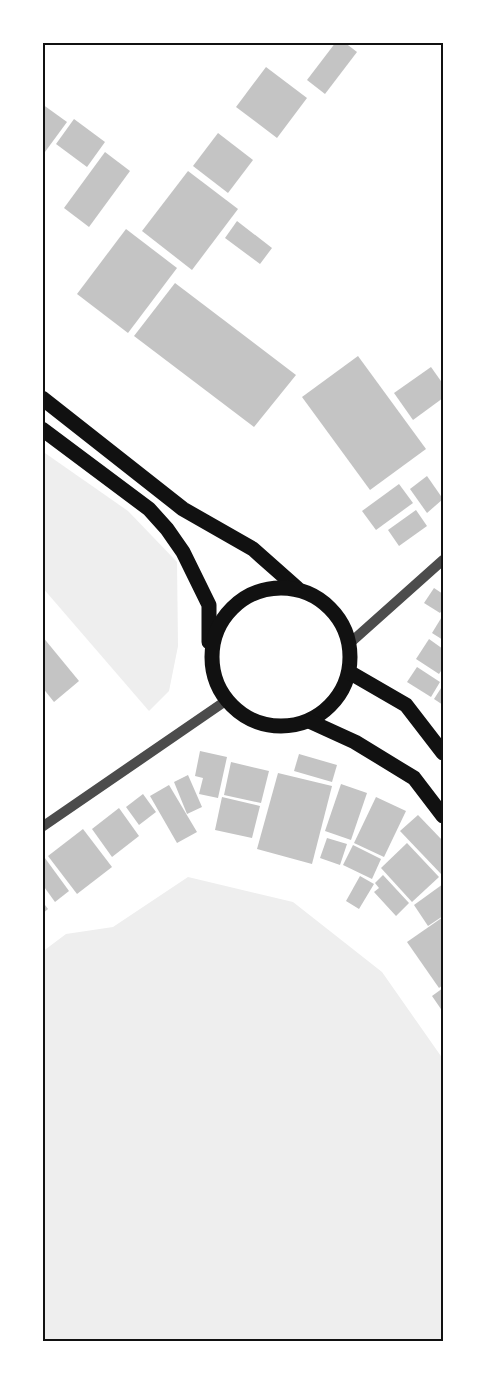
<svg xmlns="http://www.w3.org/2000/svg" width="485" height="1384" font-family="Rubik,sans-serif">
<style>
.green{fill:#eee}
.building{fill:#c4c4c4}
.lines{fill:none;stroke-linecap:round;stroke-linejoin:round}
.tertiary{stroke:#4c4c4c;stroke-width:10}
.primary{stroke:#111;stroke-width:15}
.neatline{fill:none;stroke:#111;stroke-width:2}
</style>
<rect width="100%" height="100%" fill="#fff"/>
<g class="green">
<path d="M42,451L128,511L177,562L178,646L169,691L149,711L42,587Z"/>
<path d="M188,877L293,902L382,972L443,1059V1342H42V952L66,934L113,927Z"/>
</g>
<g class="building">
<path d="M336,42H344L357,52L325,94L307,80Z"/>
<path d="M266,67L307,98L277,138L236,107Z"/>
<path d="M42,104L67,122L42,156Z"/>
<path d="M74,119L105,142L87,167L56,144Z"/>
<path d="M218,133L253,160L228,193L193,166Z"/>
<path d="M105,152L130,171L89,227L64,208Z"/>
<path d="M188,171L238,209L192,270L142,231Z"/>
<path d="M237,221L272,248L260,264L225,238Z"/>
<path d="M126,229L177,268L128,333L77,294Z"/>
<path d="M175,283L296,375L254,427L134,336Z"/>
<path d="M358,356L426,449L370,490L302,397Z"/>
<path d="M431,367L443,384V398L413,420L394,393Z"/>
<path d="M427,476L443,499L427,513L410,489Z"/>
<path d="M399,484L413,503L376,530L362,511Z"/>
<path d="M416,510L427,526L399,546L388,530Z"/>
<path d="M434,588L443,594V609L440,613L424,603Z"/>
<path d="M443,615V640L432,633Z"/>
<path d="M42,636L79,681L54,702L42,687Z"/>
<path d="M429,639L443,649V668L439,674L416,659Z"/>
<path d="M417,667L440,682L431,697L407,682Z"/>
<path d="M443,685V705L434,699Z"/>
<path d="M200,751L227,757L218,798L199,794L203,778L195,776Z"/>
<path d="M299,754L337,765L332,782L294,771Z"/>
<path d="M231,762L269,771L261,803L224,795Z"/>
<path d="M278,773L332,786L312,864L257,849Z"/>
<path d="M188,775L202,807L187,814L174,782Z"/>
<path d="M341,784L367,793L351,840L325,831Z"/>
<path d="M169,785L197,832L177,843L150,796Z"/>
<path d="M143,794L156,812L139,825L126,807Z"/>
<path d="M222,797L260,806L252,838L215,830Z"/>
<path d="M376,797L406,811L384,857L354,843Z"/>
<path d="M119,808L139,836L112,857L92,829Z"/>
<path d="M418,815L443,841L442,875L400,831Z"/>
<path d="M83,829L112,867L77,894L48,856Z"/>
<path d="M327,838L347,844L340,865L320,858Z"/>
<path d="M407,843L439,877L412,902L381,868Z"/>
<path d="M353,845L381,859L372,879L343,865Z"/>
<path d="M42,854L69,891L55,902L42,884Z"/>
<path d="M383,875L409,903L396,916L374,892L379,888L375,883Z"/>
<path d="M360,876L374,884L359,909L346,901Z"/>
<path d="M443,884V916L428,926L414,905Z"/>
<path d="M42,901L48,909L42,914Z"/>
<path d="M443,917V985L439,988L407,942Z"/>
<path d="M443,988V1012L432,996Z"/>
</g>
<g class="lines">
<g class="tertiary">
<path d="M350,643L443,560"/>
<path d="M42,827L227,700"/>
</g>
<g class="primary">
<path d="M42,398L183,509L253,549L297,588"/>
<path d="M42,429L149,509L167,529L183,552L209,605V642"/>
<circle cx="281" cy="657" r="69"/>
<path d="M349,672L406,705L443,753"/>
<path d="M309,721L355,742L414,778L443,816"/>
</g>
</g>
<rect width="485" height="1384" fill="none" stroke="#ffffff" stroke-width="87"/>
<rect x="44" y="44" width="398" height="1296" class="neatline"/>
</svg>
